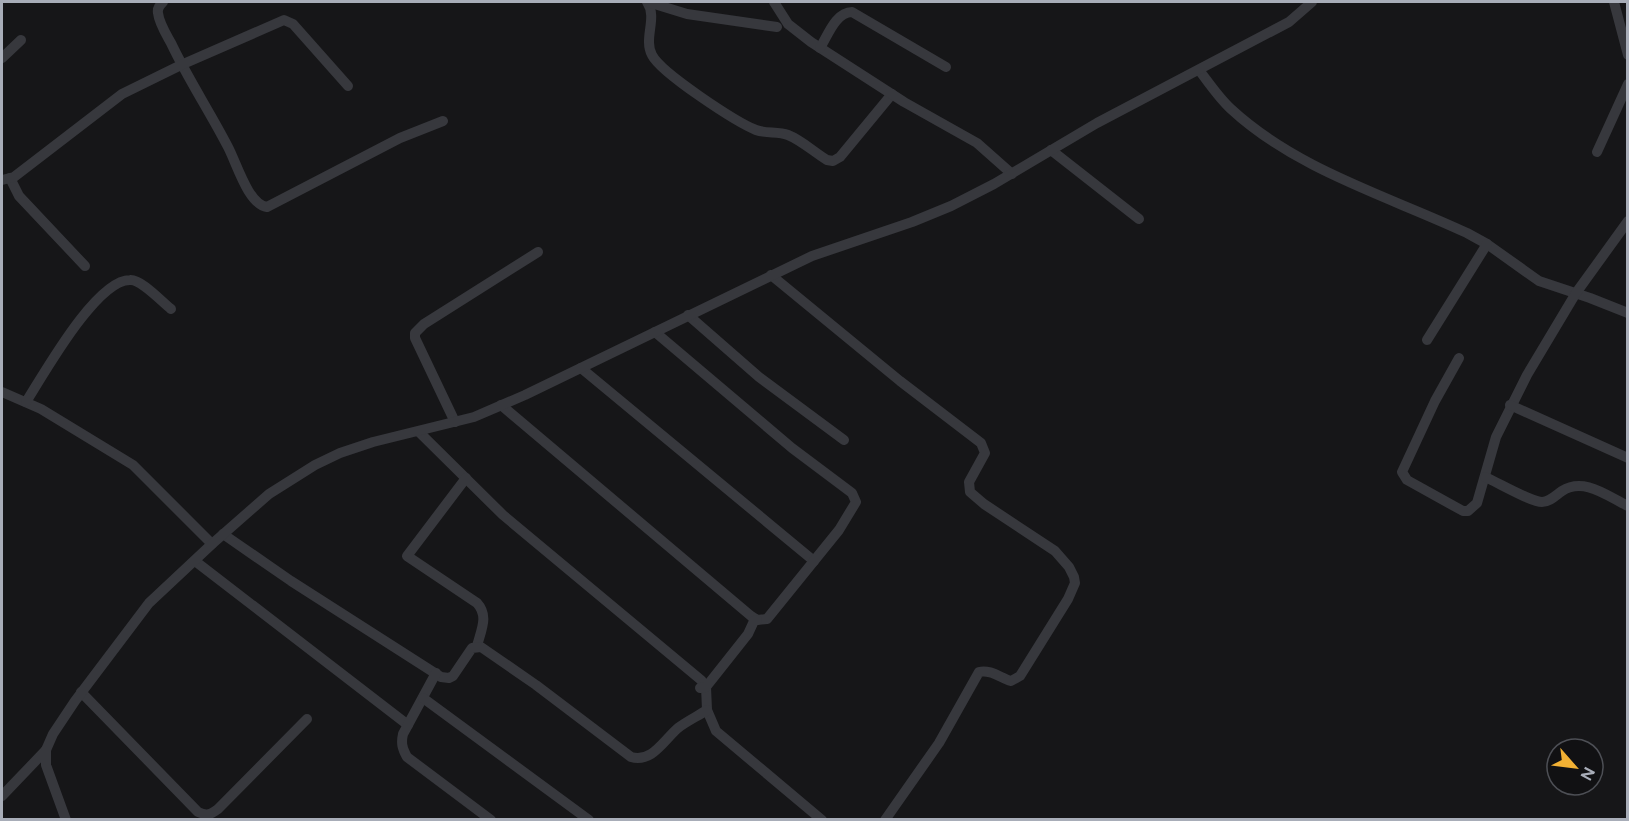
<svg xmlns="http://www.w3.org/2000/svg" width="1629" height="821" font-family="Figtree,sans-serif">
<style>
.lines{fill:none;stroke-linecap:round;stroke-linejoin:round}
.street{stroke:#37383d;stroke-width:10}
</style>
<rect width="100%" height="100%" fill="#161618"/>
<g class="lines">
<g class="street">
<path d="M163,2C160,5 157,8 158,13C159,23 166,34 171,43C188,79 210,112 228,147C237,164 248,204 267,207L400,138L443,121"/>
<path d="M647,2C658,18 643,38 652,55C661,73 736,122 756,130C766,134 778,131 788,135C801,140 814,152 827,160L833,161L840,157L892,94"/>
<path d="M648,2L687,14L777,27"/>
<path d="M774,2L788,24L811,42L904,102L977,143L1012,174"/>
<path d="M1614,2L1628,55"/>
<path d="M820,48C828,35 836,12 852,12L946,67"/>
<path d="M2,58L21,40"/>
<path d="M1199,70C1209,83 1219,98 1231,109C1297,170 1388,196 1467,233L1487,244L1539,281L1590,298L1628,313"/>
<path d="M1051,150L1139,219"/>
<path d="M1597,152L1628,84"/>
<path d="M10,178L19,196L85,266"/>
<path d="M2,180L14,177L122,94L181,65L284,20L293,24L348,86"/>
<path d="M771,275L900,381L981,443L985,453L969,482L970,492L984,504L1055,551L1069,567L1074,577L1075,583L1068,599L1020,676L1011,681C1001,678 990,669 979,672L939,743L885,820"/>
<path d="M688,315L759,377L844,440"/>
<path d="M1427,340L1487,244"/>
<path d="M1459,358L1435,401L1402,472L1407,480L1463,511H1468L1477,503L1496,437L1527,375L1576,293L1628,221"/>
<path d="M581,368L814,561"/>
<path d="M2,392L41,409L133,465L212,544"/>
<path d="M26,402C44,374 96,280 130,280C141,279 161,301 171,309"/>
<path d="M501,405L751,616L757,620L767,619L839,530L856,502L852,493L792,448L655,332"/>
<path d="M1510,405L1628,458"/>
<path d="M455,422L415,338V333L424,324L538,252"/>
<path d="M419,432L503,515L701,680L706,687L707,710L716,731L822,820"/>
<path d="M1485,477C1497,482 1531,502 1542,502C1550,502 1556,495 1562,491C1584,477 1607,496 1628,506"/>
<path d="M466,478L407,556L477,603C489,616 481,630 477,646"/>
<path d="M223,534L291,581L441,677L449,678L453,676L472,648L481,647L536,685L631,757C652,763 663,741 678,728C687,721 698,716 707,710"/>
<path d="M195,561L408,725"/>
<path d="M436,673L403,734C401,743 402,748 407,757L491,820"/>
<path d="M700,688L706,687L748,634L754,621L757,620"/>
<path d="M81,692L198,812C207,816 210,815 218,809L307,719"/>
<path d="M423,698L589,820"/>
<path d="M2,796L46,750"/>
<path d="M66,820L46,765V750L53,734L75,701L149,603L212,544L269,494L315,465L340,453L373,442L474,417L525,395L812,256L912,222L951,206L994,184L1097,123L1289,22L1312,2"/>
</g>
</g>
<rect width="1629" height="821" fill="none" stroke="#a8adb8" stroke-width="6"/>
<g transform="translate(1575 767) rotate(118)"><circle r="28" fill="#111113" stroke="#4d4f55" stroke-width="1.5"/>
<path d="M0-4.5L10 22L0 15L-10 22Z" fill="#f2b134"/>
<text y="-9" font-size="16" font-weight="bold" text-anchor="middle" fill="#a8adb8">N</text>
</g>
</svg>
